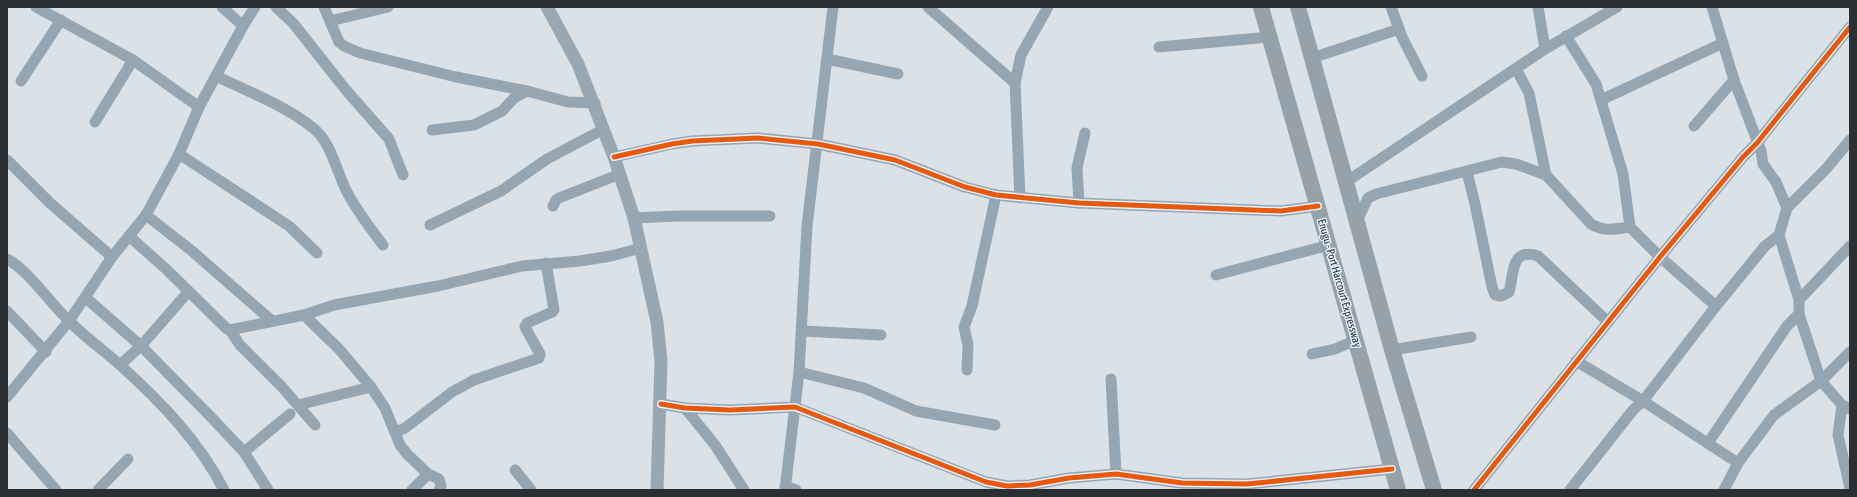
<svg xmlns="http://www.w3.org/2000/svg" width="1857" height="497" font-family="'Asap Condensed',sans-serif">
<style>
.lines{fill:none;stroke-linecap:round;stroke-linejoin:round}
.minor{stroke:#95a6b2;stroke-width:11}
.major{stroke:#98a7b2;stroke-width:13}
.highway{stroke:#95a2ac;stroke-width:16}
.cycleway-casing{stroke:#e2f0fb;stroke-width:8}
.cycleway{stroke:#e8590c;stroke-width:5}
.labels{text-anchor:middle;stroke-width:3;stroke-linejoin:round;paint-order:stroke}
.street-label{font-size:11px;fill:#2a2f33;stroke:#e2f0fb}
</style>
<rect width="100%" height="100%" fill="#dbe2e7"/>
<g class="lines">
<g class="minor">
<path d="M36,7L133,60L199,107"/>
<path d="M222,7L243,26"/>
<path d="M276,7L293,23L346,90L389,139L403,175"/>
<path d="M324,7L339,42L344,46L360,53L456,77L527,91L568,102L595,103"/>
<path d="M928,7L1015,83"/>
<path d="M1391,7L1402,37L1422,76"/>
<path d="M1538,7L1545,49"/>
<path d="M1712,7L1734,80L1761,151L1763,164L1776,182L1787,208L1779,235L1799,300V314L1821,381L1842,405L1850,409"/>
<path d="M330,21L388,7"/>
<path d="M1566,36L1596,84L1623,174L1630,227L1660,257L1716,306"/>
<path d="M1159,47L1270,37"/>
<path d="M1312,58L1399,29"/>
<path d="M827,59L898,74"/>
<path d="M1516,69L1529,93L1546,175L1591,224C1604,232 1615,229 1630,227"/>
<path d="M216,76C247,91 286,106 313,128C332,143 336,171 347,192C357,211 370,228 383,245"/>
<path d="M21,81L61,20"/>
<path d="M1601,100L1723,43"/>
<path d="M95,122L133,60"/>
<path d="M1694,126L1734,80"/>
<path d="M432,130L474,125L502,111L514,98L527,91"/>
<path d="M179,154L289,226L317,253"/>
<path d="M614,157L672,144L692,141L758,138L818,144L895,160L965,187L996,195L1079,203L1281,211L1318,206"/>
<path d="M7,160L50,203L112,257"/>
<path d="M1467,172L1475,204L1492,287L1495,295L1501,296L1509,292C1514,275 1510,247 1538,256L1608,322"/>
<path d="M1346,182L1545,49L1617,7"/>
<path d="M1020,198L1015,83L1021,55L1048,7"/>
<path d="M1079,203L1077,168L1085,133"/>
<path d="M553,206L556,200L559,198L620,174"/>
<path d="M1787,208L1826,169L1850,140"/>
<path d="M146,215L192,251L272,321"/>
<path d="M634,218L677,216H770"/>
<path d="M1357,221L1368,198L1376,194L1502,162L1516,164L1546,175"/>
<path d="M430,225L501,191L547,159L604,129"/>
<path d="M129,236L166,269L227,329L230,330L304,315L334,305L438,286L522,266L580,261L611,256L641,248"/>
<path d="M7,259C27,269 51,304 69,321C85,337 103,350 120,365C160,401 199,441 224,490"/>
<path d="M1216,275L1329,245"/>
<path d="M86,298L141,346L210,416L244,452L268,490"/>
<path d="M1799,300L1850,246"/>
<path d="M7,311L46,352"/>
<path d="M304,315L339,349L371,387L385,408L400,445L407,454L428,474L439,479L441,486L439,490"/>
<path d="M230,330L240,345L282,387L315,425"/>
<path d="M802,331L881,335"/>
<path d="M1392,350L1471,337"/>
<path d="M1312,354L1335,349L1356,340"/>
<path d="M1576,361L1643,401L1738,463"/>
<path d="M120,365L141,346L188,292"/>
<path d="M967,370L968,345L964,327L972,306L996,195"/>
<path d="M799,372L864,388L916,411L995,425"/>
<path d="M1111,379L1116,474"/>
<path d="M7,397L69,321L112,257L146,215L179,154L199,107L243,26L255,7"/>
<path d="M661,404L685,408L730,410L795,407L986,482L1007,486L1030,485L1069,478L1116,474L1182,483L1247,484L1392,469"/>
<path d="M298,405L371,387"/>
<path d="M1842,405L1838,435L1850,488"/>
<path d="M685,408L715,445L744,490"/>
<path d="M396,432L405,428L452,392L474,380L539,358L540,354L525,327L527,323L552,312L554,310L546,263"/>
<path d="M7,433L56,490"/>
<path d="M1708,443L1787,326L1799,314"/>
<path d="M244,452L290,414"/>
<path d="M515,470L531,490"/>
<path d="M785,486L796,490"/>
<path d="M98,490L128,459"/>
<path d="M412,490L428,474"/>
<path d="M785,490L799,372L807,226L833,7"/>
<path d="M1474,490L1660,257L1743,157L1757,143L1850,27"/>
<path d="M1570,490L1633,410L1643,401L1716,306L1765,246L1779,235"/>
<path d="M1724,490L1738,463L1774,415L1821,381L1850,352"/>
</g>
<path class="major" d="M547,7L578,64L614,157L634,218L657,322L661,361L657,490"/>
<g class="highway">
<path d="M1261,7L1398,490"/>
<path d="M1298,7L1392,350L1434,490"/>
</g>
<defs>
<g id="cycleway">
<path d="M614,157L672,144L692,141L758,138L818,144L895,160L965,187L996,195L1079,203L1281,211L1318,206"/>
<path d="M661,404L685,408L730,410L795,407L986,482L1007,486L1030,485L1069,478L1116,474L1182,483L1247,484L1392,469"/>
<path d="M1474,490L1660,257L1743,157L1757,143L1850,27"/>
</g>
</defs>
<use href="#cycleway" class="cycleway-casing"/>
<use href="#cycleway" class="cycleway"/>
</g>
<g class="labels">
<g class="street-label">
<text transform="translate(1340 283) rotate(74)" y="4">Enugu - Port Harcourt Expressway</text>
</g>
</g>
<rect width="1857" height="497" fill="none" stroke="#2a2f33" stroke-width="16"/>
</svg>
